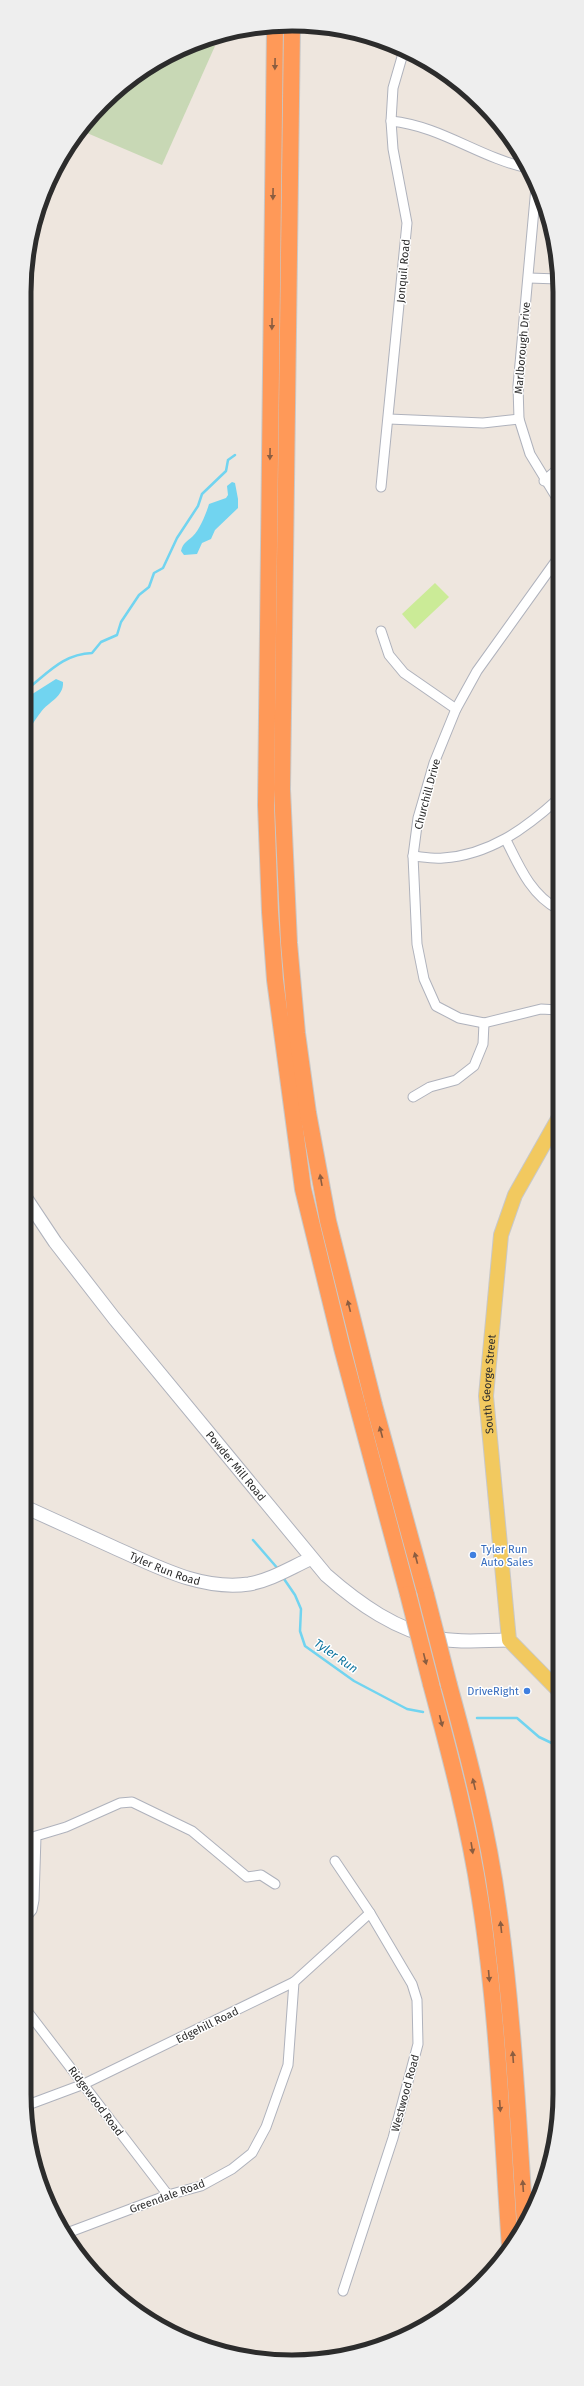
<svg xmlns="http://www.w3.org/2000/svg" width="584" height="2386" font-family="'Fira Sans',sans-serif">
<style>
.cemetery{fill:#c8d8b5}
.pitch{fill:#cbeb97}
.water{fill:#71d4f0}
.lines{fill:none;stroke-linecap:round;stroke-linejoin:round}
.stream{stroke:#71d4f0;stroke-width:2.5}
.street-casing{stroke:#afb2bc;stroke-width:11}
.secondary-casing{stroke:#afb2bc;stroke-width:15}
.primary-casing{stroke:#c8c8c8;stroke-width:16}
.highway-casing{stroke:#c8c8c8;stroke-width:18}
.street{stroke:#fff;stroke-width:9}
.secondary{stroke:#fff;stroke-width:13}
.primary{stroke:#f2c95f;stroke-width:14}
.highway{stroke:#ff9958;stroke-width:16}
.highway-bridge-casing{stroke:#c8c8c8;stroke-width:18;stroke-linecap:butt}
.highway-bridge{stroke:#ff9958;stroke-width:16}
.oneway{fill:#8b5d40}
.shop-dot{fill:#3f7fe0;stroke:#fff;stroke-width:1.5}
.labels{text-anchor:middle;stroke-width:3;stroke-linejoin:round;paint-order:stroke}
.street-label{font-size:11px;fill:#2c2c2c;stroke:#fff}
.shop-label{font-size:11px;fill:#366cbe;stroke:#fff;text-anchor:start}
.water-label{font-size:12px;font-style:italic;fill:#0d749f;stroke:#fff}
.rim{fill:none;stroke:#2c2c2c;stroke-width:5}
</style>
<rect width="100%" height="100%" fill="#eee6de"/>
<path class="cemetery" d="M203,41L215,46L162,165L80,130C110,88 155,59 203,41Z"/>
<path class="pitch" d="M435,583L449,597L415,629L402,614Z"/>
<g class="water">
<path d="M232,482L235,483L238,499V508L215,530L211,539L202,543L197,554L184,555L181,551C183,542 187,542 193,536C200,529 206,514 209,504L226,498L228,495L227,486Z"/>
<path d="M56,679L63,682C64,697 48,702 41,712C35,719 32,727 26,732V698Z"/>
</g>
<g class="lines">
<g class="stream">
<path d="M26,690C48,673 63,654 92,653L101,642L117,635L121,622L139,595L149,587L154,573L163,568L177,538L198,506L202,494L226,471L228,460L235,455"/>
<path d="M253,1540L279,1570"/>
<path d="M282,1576L295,1595L301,1609L300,1631L305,1646L354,1681L407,1709L423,1712"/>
<path d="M477,1718H517L539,1737L558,1746"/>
</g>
<defs>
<g id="street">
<path d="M391,121C441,126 480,158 528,168"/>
<path d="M536,187L518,386L519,419L530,454L558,500"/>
<path d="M529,278L558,279"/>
<path d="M389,419L483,423L519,419"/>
<path d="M544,481L558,469"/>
<path d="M381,487L407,223L393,149L391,121L393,88L402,57"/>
<path d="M381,631L389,655L404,673L456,709"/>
<path d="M506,840C519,866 531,895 558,909"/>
<path d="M413,856C423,857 433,859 443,858C489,855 525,829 558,799"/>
<path d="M558,1010L541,1009L484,1023L459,1018L436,1006L424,979L417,944L413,856L418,818L434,763L456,709L477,671L558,558"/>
<path d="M413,1097L430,1087L456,1080L474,1066L483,1044L484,1023"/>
<path d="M335,1861L370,1913L412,1984L417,2000L418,2044L393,2138L343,2291"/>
<path d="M24,1920L32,1910L34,1900L36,1836L66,1827L120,1803L132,1802L192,1831L247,1877L261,1875L275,1884"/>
<path d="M24,2007L168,2195"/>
<path d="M25,2106L84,2084L294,1982L370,1913"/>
<path d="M67,2233L168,2195L201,2186L232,2169L252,2153L266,2127L288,2065L294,1982"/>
</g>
<g id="secondary">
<path id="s1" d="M25,1197L55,1242L114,1318L326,1575C359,1604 397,1631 441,1639C463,1643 487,1640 509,1640"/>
<path id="s2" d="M25,1507C54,1520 84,1534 113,1547C156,1566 201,1591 249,1584C271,1580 290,1568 310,1559"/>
</g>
<g id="primary">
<path id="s3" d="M558,1690L509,1640L486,1396L501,1235L515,1195L558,1119"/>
</g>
<g id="highway">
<path d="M275,25L266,805L270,912L275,980L303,1189L342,1348L408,1594"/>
<path d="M292,25L282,789L289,943L297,1033L308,1113L328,1221L374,1405L426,1595"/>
<path d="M431,1684C450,1755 469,1826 480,1899C498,2014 502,2132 510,2248"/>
<path d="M449,1685C469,1758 488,1831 498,1906C513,2012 518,2119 525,2225"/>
</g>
</defs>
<use href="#street" class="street-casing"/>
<use href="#secondary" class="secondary-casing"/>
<use href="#primary" class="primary-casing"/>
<use href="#highway" class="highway-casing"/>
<use href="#street" class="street"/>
<use href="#secondary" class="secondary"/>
<use href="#primary" class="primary"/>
<use href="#highway" class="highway"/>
<defs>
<g id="highway-bridge">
<path d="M408,1594L431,1684"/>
<path d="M426,1595L449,1685"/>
</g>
</defs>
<use href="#highway-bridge" class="highway-bridge-casing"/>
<use href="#highway-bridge" class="highway-bridge"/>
</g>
<defs><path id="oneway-solid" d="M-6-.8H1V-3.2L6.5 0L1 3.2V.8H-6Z"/></defs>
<g class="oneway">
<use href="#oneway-solid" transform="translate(275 64) rotate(91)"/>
<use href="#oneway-solid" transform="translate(273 194) rotate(91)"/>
<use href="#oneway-solid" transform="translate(272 324) rotate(91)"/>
<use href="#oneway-solid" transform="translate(270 454) rotate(91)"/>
<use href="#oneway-solid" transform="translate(321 1180) rotate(-100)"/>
<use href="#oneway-solid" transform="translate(349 1306) rotate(-104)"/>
<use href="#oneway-solid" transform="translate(381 1432) rotate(-105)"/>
<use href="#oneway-solid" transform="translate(416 1558) rotate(-105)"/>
<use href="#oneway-solid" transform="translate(425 1659) rotate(76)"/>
<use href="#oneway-solid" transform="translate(441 1721) rotate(76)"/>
<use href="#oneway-solid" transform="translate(474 1784) rotate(-103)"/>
<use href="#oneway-solid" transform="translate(472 1848) rotate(81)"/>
<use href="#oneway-solid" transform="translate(501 1927) rotate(-96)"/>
<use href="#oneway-solid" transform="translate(489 1976) rotate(85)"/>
<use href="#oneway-solid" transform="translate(513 2057) rotate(-94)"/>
<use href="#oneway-solid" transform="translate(500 2106) rotate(86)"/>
<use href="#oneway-solid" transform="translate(523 2186) rotate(-94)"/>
</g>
<g class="shop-dot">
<circle cx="473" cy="1555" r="4"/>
<circle cx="527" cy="1691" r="4"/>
</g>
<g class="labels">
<g class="street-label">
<text transform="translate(403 271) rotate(-85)" y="4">Jonquil Road</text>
<text transform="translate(522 348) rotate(-85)" y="4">Marlborough Drive</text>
<text transform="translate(427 794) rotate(-75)" y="4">Churchill Drive</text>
<text dy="4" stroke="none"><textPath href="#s3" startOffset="327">South George Street</textPath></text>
<text dy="4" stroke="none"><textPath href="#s1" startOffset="342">Powder Mill Road</textPath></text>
<text dy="4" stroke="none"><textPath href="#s2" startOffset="153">Tyler Run Road</textPath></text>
<text transform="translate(207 2025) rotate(-26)" y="4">Edgehill Road</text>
<text transform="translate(405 2093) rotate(-75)" y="4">Westwood Road</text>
<text transform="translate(96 2101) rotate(53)" y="4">Ridgewood Road</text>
<text transform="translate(167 2196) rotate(-20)" y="4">Greendale Road</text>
</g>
<g class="shop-label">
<text x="481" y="1553">Tyler Run<tspan x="481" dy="13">Auto Sales</tspan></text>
<text x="519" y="1695" text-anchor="end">DriveRight</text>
</g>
<g class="water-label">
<text transform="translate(336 1656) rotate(35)" y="4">Tyler Run</text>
</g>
</g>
<path d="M0 0H584V2386H0ZM292 31H292A261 261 0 0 1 553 292V2094A261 261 0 0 1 292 2355H292A261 261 0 0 1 31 2094V292A261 261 0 0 1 292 31Z" fill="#eee" fill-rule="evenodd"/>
<path class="rim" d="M292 31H292A261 261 0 0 1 553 292V2094A261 261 0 0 1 292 2355H292A261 261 0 0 1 31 2094V292A261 261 0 0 1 292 31Z"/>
</svg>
